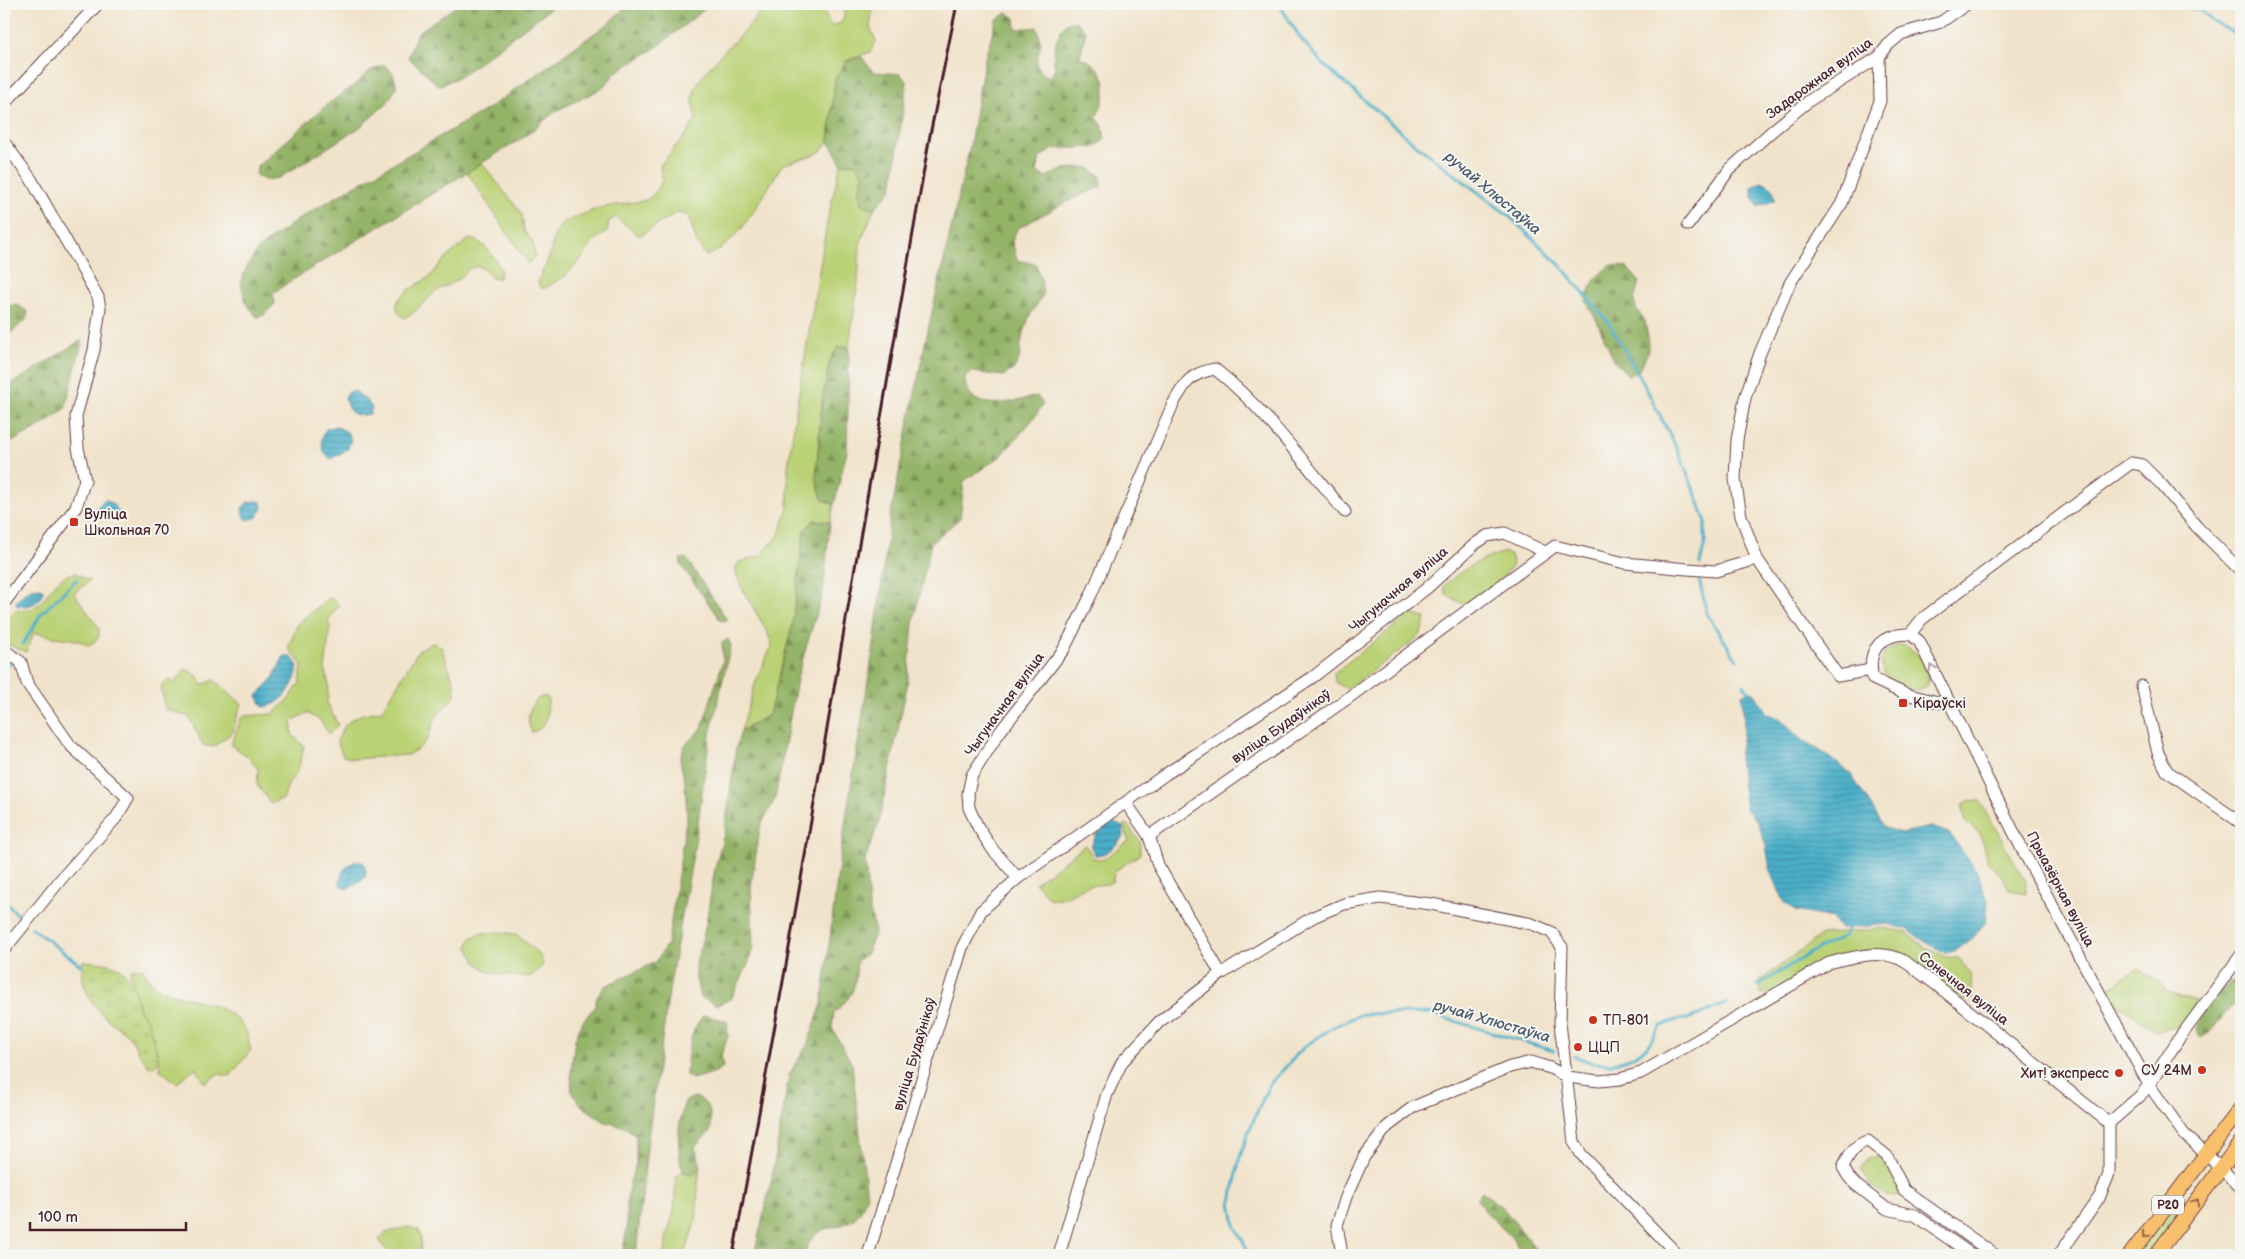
<svg xmlns="http://www.w3.org/2000/svg" width="2245" height="1259" font-family="'Balsamiq Sans',sans-serif">
<style>
.grass{fill:#bad175;stroke:#827850}
.forest{fill:url(#forest-firs);stroke:#6e6948}
.wetland{fill:url(#wetland-marsh);stroke:#827850}
.water{fill:url(#water-rules);stroke:#4a677a}
.lines{fill:none;stroke-linecap:round;stroke-linejoin:round}
.stream{stroke:#49afc9;stroke-width:3}
.minor-casing{stroke:#633c43;stroke-width:13}
.major-casing{stroke:#633c43;stroke-width:16}
.minor{stroke:#fff;stroke-width:11}
.major{stroke:#f8bf6c;stroke-width:14}
.rail{stroke:#4a1f2b;stroke-width:3}
.oneway{stroke:#ae9aa0}
.oneway2{stroke:#986748}
.poi-dot{fill:#c8321e;stroke:#f6f6f2;stroke-width:2}
.labels{text-anchor:middle;stroke-width:4;stroke-linejoin:round;paint-order:stroke}
.shield{fill:#f6f6f2;stroke:#7e6067;stroke-width:1}
.shield-label{font-size:12px;font-weight:bold;fill:#4a1f2b}
.street-label{font-size:14px;fill:#4a1f2b;stroke:#f6f6f2}
.poi-label{font-size:14px;fill:#4a1f2b;stroke:#f6f6f2;text-anchor:start}
.water-label{font-size:15px;font-style:italic;fill:#4a596a;stroke:#f6f6f2}
</style>
<defs>
<pattern id="forest-firs" width="22" height="20" patternUnits="userSpaceOnUse" patternTransform="scale(1.25)"><rect width="22" height="20" fill="#93b366"/><path d="M5 1l3.5 6h-7zM16 11l3.5 6h-7z" fill="#7a9154"/></pattern>
<pattern id="wetland-marsh" width="20" height="14" patternUnits="userSpaceOnUse" patternTransform="scale(1.25)"><rect width="20" height="14" fill="#bad175"/><path d="M1 5h8M5 5V1M11 12h8M15 12V8" fill="none" stroke="#a1b365"/></pattern>
<pattern id="water-rules" width="6" height="5" patternUnits="userSpaceOnUse" patternTransform="scale(1.25)"><rect width="6" height="5" fill="#49afc9"/><path d="M0 2.5h6" fill="none" stroke="#3f8ea3"/></pattern>
</defs>
<rect width="100%" height="100%" fill="#f6f6f2"/>
<filter id="ink" filterUnits="userSpaceOnUse"><feTurbulence type="fractalNoise" baseFrequency=".02" numOctaves="2"/><feDisplacementMap in="SourceGraphic" scale="10" xChannelSelector="R" yChannelSelector="G"/><feConvolveMatrix kernelMatrix="1 2 1 2 8 2 1 2 1" color-interpolation-filters="sRGB"/></filter>
<filter id="wash" filterUnits="userSpaceOnUse"><feTurbulence type="fractalNoise" baseFrequency=".0096" numOctaves="4" result="noise"/><feDisplacementMap in="SourceGraphic" scale="20" xChannelSelector="R" yChannelSelector="G"/><feGaussianBlur stdDeviation="1.12" result="paint"/><feColorMatrix in="noise" values="0 0 0 0 0 0 0 0 0 0 0 0 0 0 0 0 0 1.4 0 .05"/><feComposite in="paint" operator="in"/></filter>
<g filter="url(#wash)">
<rect width="100%" height="100%" fill="#f1e3cb"/>
<g class="grass">
<path d="M764,4H821L831,26L841,23L844,17V4H873L870,27L876,41L870,52L846,61L835,79L829,141L819,153L782,165C764,193 740,245 706,256L698,245L688,216L678,212L639,236L616,217L609,221L607,232L594,240L585,255L565,276L543,289L539,286L538,281L549,258L554,237L562,223L599,208L647,200L655,193L662,182L660,165L687,133L696,118C695,112 692,105 693,99C695,68 751,34 764,4Z"/>
<path d="M481,162L522,214L524,231L533,242L535,256L528,264L467,172Z"/>
<path d="M841,163L856,164L863,176L859,191L861,204L874,209L860,244L858,282L849,347H838L830,360L822,402L816,477L822,499L834,505L830,522L814,520L792,627L769,715L741,731L756,681L772,645C763,617 742,597 735,569L739,562L760,556L779,535L788,507V468L795,417L828,217Z"/>
<path d="M469,239C484,240 494,257 501,270L499,278H492L485,270L478,266L469,269L459,279L435,292L413,313L404,318C381,300 418,286 429,277C434,273 437,267 442,262C450,254 460,246 469,239Z"/>
<path d="M1505,552L1512,557L1513,565L1500,581L1468,607L1446,594L1444,586C1462,568 1481,560 1505,552Z"/>
<path d="M75,573L90,581L74,593L99,628V637L89,646C77,638 68,639 54,637C46,636 42,633 34,633L26,652L4,643V621L14,611C54,612 41,580 75,573Z"/>
<path d="M329,598L334,600L339,605L328,621L330,627L325,669L329,685L327,703L338,725L329,734L320,720L307,713L292,721V734L304,746L298,770L288,785L283,799L271,803L257,785L258,769L247,756L231,745L242,716L273,714L288,700L300,683L302,665L288,648L289,645L299,622Z"/>
<path d="M1410,614L1426,618L1420,636L1347,689L1335,682L1334,673Z"/>
<path d="M433,643L441,647L454,682L455,696L436,717L427,740L418,749L407,755L354,759L343,756L337,741C348,715 356,716 382,710L418,651L425,646Z"/>
<path d="M1902,645C1920,651 1929,667 1928,685C1902,707 1854,655 1902,645Z"/>
<path d="M186,669L198,676L202,685L214,680L242,704L236,719L233,732L213,747L203,745L189,717C180,715 174,710 165,710L161,686L170,680L175,683L181,673Z"/>
<path d="M545,696L548,700C547,713 548,729 532,732C524,720 530,699 545,696Z"/>
<path d="M1970,800L1980,801L2025,881L2026,893L2010,890L2001,875L1987,861L1980,833L1966,823L1962,805Z"/>
<path d="M1127,824L1140,842V854L1115,871L1112,882C1103,887 1095,883 1085,887C1071,893 1066,899 1050,899L1035,883L1086,845L1093,858L1102,860L1129,841L1124,825Z"/>
<path d="M1884,928L1906,932L1925,947L1946,957L1959,958L1970,974L1973,999L1963,1000L1907,958L1857,954L1768,994L1760,993L1761,980L1821,935Z"/>
<path d="M499,932L516,934L540,955L543,965L532,976L520,977L488,972L476,962L468,947L471,938L481,933Z"/>
<path d="M132,968L143,969C146,974 149,981 154,985C184,1004 227,997 246,1031C249,1037 249,1045 251,1050L230,1076L218,1074L205,1083L195,1068L177,1083L160,1070L159,1059L148,1021L139,1010L130,972Z"/>
<path d="M2138,968L2158,981L2165,991L2196,1001L2186,1025L2156,1031L2113,1001L2108,989Z"/>
<path d="M1878,1156C1888,1167 1900,1179 1900,1195L1888,1197C1877,1190 1865,1182 1861,1169L1868,1159Z"/>
<path d="M683,1171L690,1175L699,1172L696,1220L685,1255H665L666,1239L674,1211L676,1177Z"/>
<path d="M2180,1198L2187,1203L2147,1255H2136Z"/>
<path d="M408,1227L419,1230C421,1238 423,1249 417,1255C399,1255 387,1257 379,1239L385,1233Z"/>
</g>
<g class="forest">
<path d="M459,4H556L461,76L439,86L408,57L417,33Z"/>
<path d="M629,4H711L657,47L616,72L603,88L556,111L524,137L286,284L273,294L275,304L264,315L257,317L246,303L241,283L247,266L260,247L303,216L489,108L609,23Z"/>
<path d="M1007,13L1015,18L1016,29L1037,27L1041,43L1036,64L1042,73L1050,77L1055,70C1052,51 1055,38 1066,23L1076,21L1086,31L1080,57C1110,69 1110,91 1096,117L1103,126L1105,139L1095,147L1053,149L1040,157L1037,172L1045,177L1065,169L1087,167L1101,176V187L1072,199L1017,229L1012,241L1017,260L1036,264L1041,279L1043,295L1029,317L1022,338L1019,359L1014,369L1003,376L973,372L965,377C965,416 1014,402 1037,396L1043,404L1034,418L1001,456L964,481L960,518L931,543L913,624L907,686L879,822L865,859L869,907L875,931L868,952L857,961C855,989 855,994 834,1013L832,1028L852,1064L867,1197C864,1203 862,1210 858,1215C840,1235 815,1217 804,1255H754L771,1182L789,1075L808,1043L822,1004L840,855L874,644L890,518L925,343L970,146L984,62L996,20Z"/>
<path d="M862,57L873,72L900,74L907,81L892,189L874,209L861,204L859,191L863,176L856,164L841,163L829,141L835,79L846,61Z"/>
<path d="M384,65L393,73L397,87L387,103L359,128L279,178L264,180L256,175L257,167L329,103L352,87L370,71Z"/>
<path d="M1610,265L1626,267L1639,281L1634,300L1636,309L1645,321L1648,338V352L1638,372L1628,375L1614,361L1597,321L1586,301C1590,284 1597,276 1610,265Z"/>
<path d="M16,304L28,312L26,320L4,338V308Z"/>
<path d="M83,339L65,409L41,426L4,446V389Z"/>
<path d="M838,347H849L847,451L834,505L822,499L816,477L822,402L830,360Z"/>
<path d="M814,520L830,522L823,592L798,674L775,799L760,827L751,887L753,947L748,965L731,999L717,1005L700,997L696,979V963L705,929L715,868L725,830L736,748L741,731L769,715L792,627L804,531Z"/>
<path d="M686,558L727,620L721,621L681,565L680,559Z"/>
<path d="M728,639L731,645L710,735L695,843L670,984L648,1137L636,1255H622L627,1227L626,1205L630,1182L636,1164V1135L625,1127L605,1122L582,1106L572,1093L571,1071L575,1039L582,1022L595,1007L597,997L605,986L656,962L668,942L687,814L685,783L680,760L684,746L702,728L723,661L722,643Z"/>
<path d="M2241,971V995L2209,1033L2202,1037L2197,1034C2196,1020 2210,1002 2218,992C2227,983 2233,985 2241,971Z"/>
<path d="M704,1015L727,1021L728,1037L721,1055L723,1067L714,1073L692,1079L686,1075C687,1055 690,1029 704,1015Z"/>
<path d="M694,1097C711,1102 711,1115 711,1130L695,1147L701,1167L699,1172L690,1175L683,1171C676,1151 678,1122 685,1101Z"/>
<path d="M1482,1191L1504,1209L1541,1255H1522L1512,1238L1483,1209L1477,1199Z"/>
</g>
<path class="wetland" d="M83,961L105,963L120,968L132,980L139,1010L148,1021L159,1059L155,1066L149,1067C140,1057 136,1044 127,1034C122,1030 116,1026 111,1022C93,1007 78,986 83,961Z"/>
<g class="water">
<path d="M1762,182C1773,185 1774,189 1775,200L1758,207L1752,195V187Z"/>
<path d="M355,391L368,402L372,408L370,414C355,418 347,413 345,397L349,392Z"/>
<path d="M336,426L347,432L351,439L348,449L331,459C321,452 319,439 326,429Z"/>
<path d="M105,499L112,503L120,513L117,519H106L95,513V509Z"/>
<path d="M258,501L261,502L262,510L256,518L247,520L243,515L242,508L248,502Z"/>
<path d="M41,588L43,590C42,603 28,608 17,606L16,602C23,594 29,587 41,588Z"/>
<path d="M284,656H291L298,666C296,684 283,706 263,707L257,696L273,678Z"/>
<path d="M1749,691L1754,692L1767,713L1781,719L1798,737L1827,755L1850,773L1885,828L1901,833L1931,827L1949,833L1976,870L1988,902L1986,921L1974,937L1957,950L1946,953L1928,944L1907,929L1887,924L1840,929L1832,918L1795,911L1785,903L1771,874L1766,846L1758,822L1746,809L1739,758L1744,726L1742,695Z"/>
<path d="M1112,822L1123,827L1124,836C1116,845 1107,856 1095,855L1091,847L1096,835Z"/>
<path d="M359,861L364,863L366,871L365,878L346,889L340,885C339,873 346,863 359,861Z"/>
</g>
<g class="lines">
<g class="stream">
<path d="M1279,4L1301,39L1324,65L1416,145L1508,215L1560,265L1609,323L1644,384L1678,451L1698,500L1705,520V542L1700,564"/>
<path d="M2187,4L2191,8L2199,9L2213,22L2241,36"/>
<path d="M2235,33L2241,29"/>
<path d="M1699,579L1707,614L1737,660"/>
<path d="M23,644L41,614L77,579"/>
<path d="M4,669L13,660"/>
<path d="M1744,685L1751,694"/>
<path d="M4,901L22,919"/>
<path d="M32,928L82,966"/>
<path d="M1757,986L1810,953L1846,935L1849,924"/>
<path d="M1574,1056L1593,1063L1611,1064L1630,1058L1646,1048L1661,1026L1676,1020L1687,1019L1701,1014L1727,1003"/>
<path d="M1250,1255L1235,1225L1231,1202L1240,1157L1249,1131L1269,1085L1305,1046L1333,1027L1362,1014L1428,1013L1554,1051"/>
</g>
</g>
</g>
<g filter="url(#ink)">
<g class="lines">
<defs>
<g id="minor">
<path d="M4,104L98,4"/>
<path d="M4,142L31,179L98,297L100,308L94,350L76,416L78,448L85,480L76,507L4,603"/>
<path d="M1688,225L1730,169L1772,131L1810,100L1879,57L1888,45L1901,34L1941,22L1967,4"/>
<path d="M1910,634L1922,619L2131,463L2142,465L2162,485L2197,527L2241,571"/>
<path d="M4,650L21,662L27,683L70,745L128,798L116,818L61,879L4,950"/>
<path d="M1871,670L1838,676L1757,559L1741,516L1735,479L1737,440L1745,398L1760,353L1790,283L1842,203L1880,101L1879,57"/>
<path d="M2142,686L2158,753L2167,771L2241,823"/>
<path d="M1951,705L1905,694L1873,679C1866,649 1881,634 1910,634L1919,641L2022,849L2149,1085L2184,1134L2221,1168L2241,1189"/>
<path d="M1126,803L1149,836"/>
<path d="M1018,878L993,850L978,827L969,808L968,793L972,775L999,733L1064,649L1091,595L1173,404C1185,383 1190,373 1215,369C1265,409 1304,463 1345,512"/>
<path d="M1221,974L1158,865L1149,836L1344,701L1555,546L1625,563L1687,569L1716,571L1757,559"/>
<path d="M2109,1123L2140,1096L2149,1085L2178,1040L2241,955"/>
<path d="M868,1255L962,948L981,911L1018,878L1166,774L1313,677L1427,588L1475,544L1487,536L1505,533L1545,552"/>
<path d="M1059,1255L1107,1094L1122,1062L1159,1022L1221,974L1313,917L1344,904L1380,898L1431,904L1532,924L1551,932L1562,947L1560,1023L1574,1142L1581,1154L1678,1255"/>
<path d="M1342,1255L1337,1225L1346,1197L1364,1157L1387,1127L1413,1107L1510,1067L1531,1062L1550,1068L1567,1077L1599,1081L1620,1079L1641,1073L1829,963C1853,957 1883,948 1905,962C1915,968 1924,976 1934,983L2109,1123V1174L2100,1196L2059,1255"/>
<path d="M1972,1255L1915,1215L1887,1209L1855,1184L1848,1176L1843,1167C1849,1154 1855,1144 1868,1141L1887,1156L1904,1190L1995,1255"/>
</g>
<g id="major">
<path d="M2130,1255L2241,1108"/>
<path d="M2156,1255L2241,1142"/>
</g>
</defs>
<use href="#minor" class="minor-casing"/>
<use href="#major" class="major-casing"/>
<use href="#minor" class="minor"/>
<use href="#major" class="major"/>
<path class="rail" d="M733,1255L786,965L930,135L957,4"/>
</g>
<defs><path id="oneway-chevron" d="M-2-3.5L2.5 0L-2 3.5" fill="none" stroke-width="1.6" stroke-linecap="round" stroke-linejoin="round" transform="scale(1.25)"/></defs>
<use class="oneway" href="#oneway-chevron" transform="translate(1932 668) rotate(-116)"/>
<g class="oneway2">
<use href="#oneway-chevron" transform="translate(2196 1202) rotate(-53)"/>
<use href="#oneway-chevron" transform="translate(2145 1235) rotate(127)"/>
</g>
</g>
<g class="poi-dot">
<rect x="69" y="517" width="10" height="10" rx="2.5"/>
<rect x="1898" y="698" width="10" height="10" rx="2.5"/>
<circle cx="1593" cy="1020" r="5"/>
<circle cx="1578" cy="1047" r="5"/>
<circle cx="2202" cy="1070" r="5"/>
<circle cx="2119" cy="1073" r="5"/>
</g>
<g class="labels">
<rect class="shield" x="2152" y="1195.5" width="32" height="19" rx="4"/>
<g class="shield-label">
<text x="2168" y="1209">Р20</text>
</g>
<g class="street-label">
<text transform="translate(1819 78) rotate(-36)" y="5">Задарожная вуліца</text>
<text transform="translate(1398 589) rotate(-40)" y="5">Чыгуначная вуліца</text>
<text transform="translate(1004 704) rotate(-54)" y="5">Чыгуначная вуліца</text>
<text transform="translate(1281 726) rotate(-35)" y="5">вуліца Будаўнікоў</text>
<text transform="translate(2061 889) rotate(62)" y="5">Прыазёрная вуліца</text>
<text transform="translate(1964 988) rotate(38)" y="5">Сонечная вуліца</text>
<text transform="translate(914 1054) rotate(-73)" y="5">вуліца Будаўнікоў</text>
</g>
<g class="poi-label">
<text x="84" y="519">Вуліца<tspan x="84" dy="16">Школьная 70</tspan></text>
<text x="1913" y="708">Кіраўскі</text>
<text x="1603" y="1025">ТП-801</text>
<text x="1588" y="1052">ЦЦП</text>
<text x="2192" y="1075" text-anchor="end">СУ 24М</text>
<text x="2109" y="1078" text-anchor="end">Хит! экспресс</text>
</g>
<g class="water-label">
<text transform="translate(1493 193) rotate(40)" y="5">ручай Хлюстаўка</text>
<text transform="translate(1492 1021) rotate(16)" y="5">ручай Хлюстаўка</text>
</g>
</g>
<rect width="2245" height="1259" fill="none" stroke="#f6f6f2" stroke-width="20"/>
<path d="M30 1222v8h156v-8" fill="none" stroke="#4a1f2b" stroke-width="2.5"/>
<text x="38" y="1222" font-size="15" fill="#4a1f2b" stroke="#f6f6f2" stroke-width="4" paint-order="stroke">100 m</text>
</svg>
